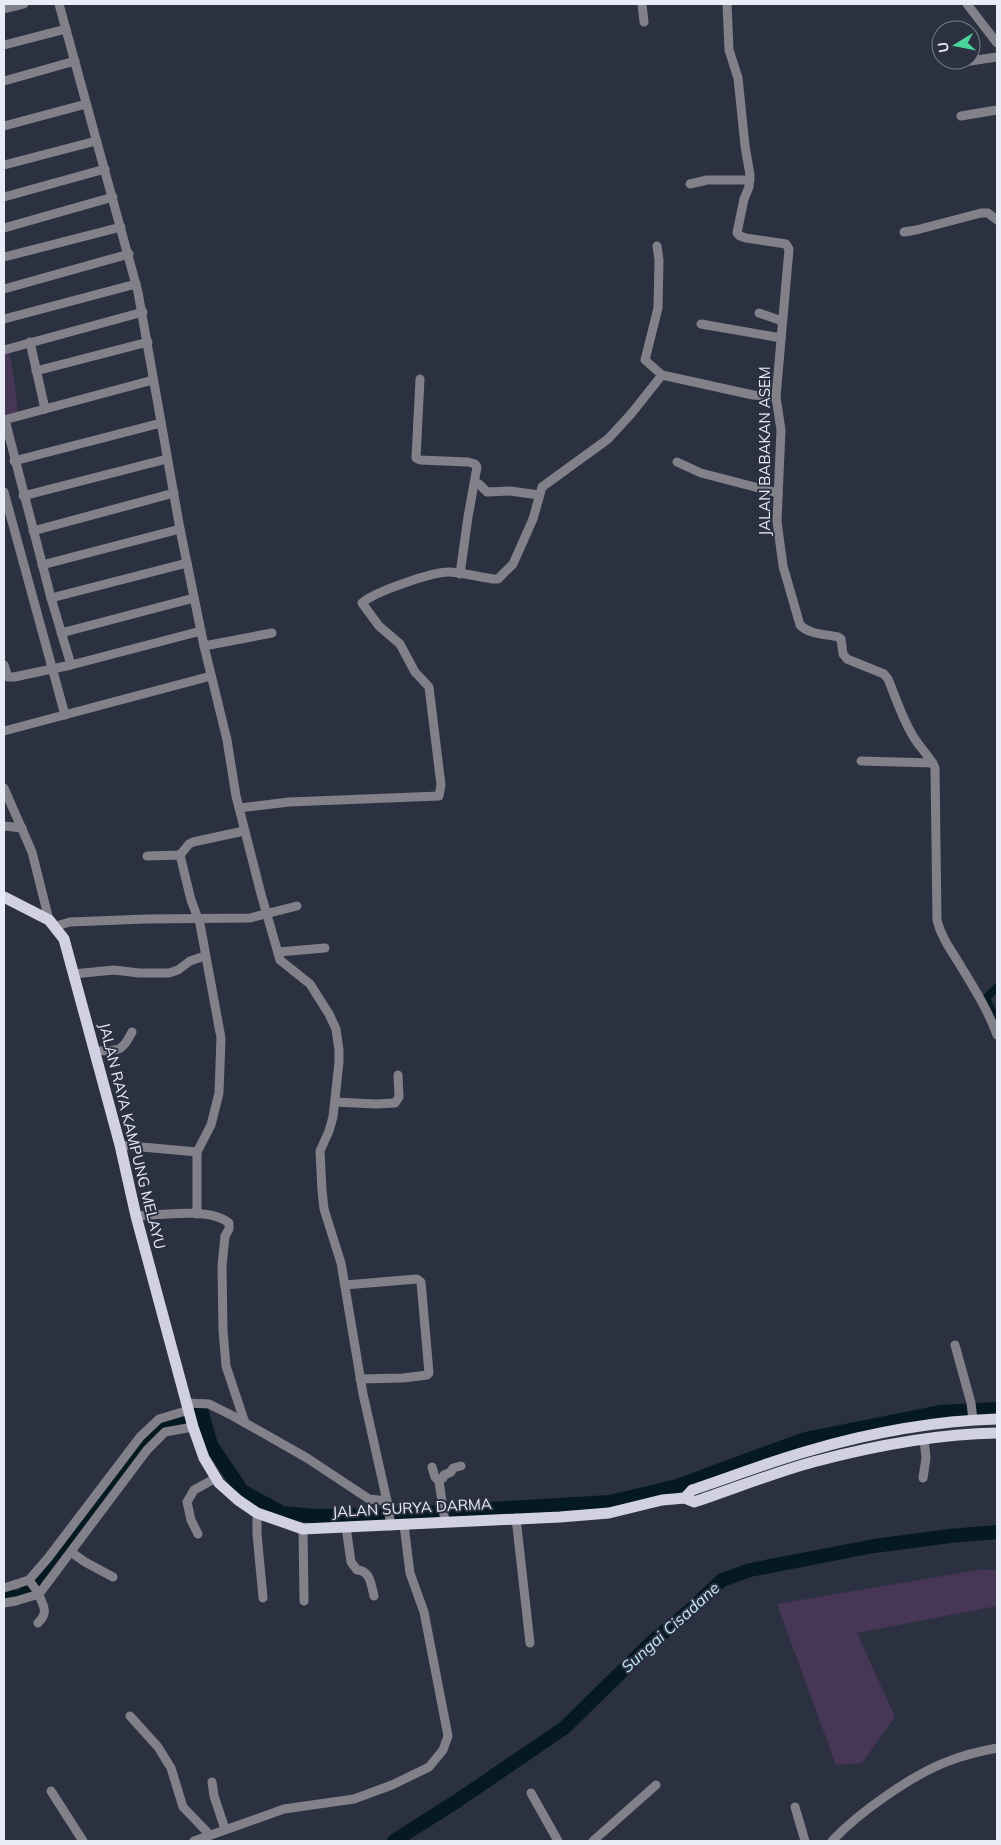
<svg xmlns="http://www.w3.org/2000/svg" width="1001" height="1845" font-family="Mulish,sans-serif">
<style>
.green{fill:#473655}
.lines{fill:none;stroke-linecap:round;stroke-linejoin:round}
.canal{stroke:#041921;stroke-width:8}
.river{stroke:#041921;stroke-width:14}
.minor{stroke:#82818a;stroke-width:9}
.major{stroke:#d2d1e3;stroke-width:11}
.labels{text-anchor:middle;stroke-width:4;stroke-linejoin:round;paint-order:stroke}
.street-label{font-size:15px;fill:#e8ecf6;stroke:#2b3140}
.water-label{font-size:16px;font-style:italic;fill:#c5eafa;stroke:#2b3140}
</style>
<rect width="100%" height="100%" fill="#2b3140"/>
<g class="green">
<path d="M9,351L14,378L18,415L4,418V352Z"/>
<path d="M978,1570H997V1606L857,1633L895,1717L862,1763L836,1765L777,1604Z"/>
</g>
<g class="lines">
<path class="canal" d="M997,987L986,998L997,1023"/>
<g class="river">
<path d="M4,1596L19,1598L39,1584L141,1442L170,1420L202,1413L211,1445L242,1491L282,1513L314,1516L388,1515L610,1502L677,1486L805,1439L940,1412L997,1409"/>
<path d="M394,1841L457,1801L564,1728L652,1642L688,1612L722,1580L750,1570L874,1546L950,1536L997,1532"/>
</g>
<g class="minor">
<path d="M59,4L138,292L180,529L204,646L227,740L236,796L261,894L280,960L310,984L329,1014L336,1029L339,1050V1062L333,1117L329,1131L320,1151L322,1190L324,1209L341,1263L363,1394L387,1501L391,1526"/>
<path d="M642,4L644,22"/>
<path d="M727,4L729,50L738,78L745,146L750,175L749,187L744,199L737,233L740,236L746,238L786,244L789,249L776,397L781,430L777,521L783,566L800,625C810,635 825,634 838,637L841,639L843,654L847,659L884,674L888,679C896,698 902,718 913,736C919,747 930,756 935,768L937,920C941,937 951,950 960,965C974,988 988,1010 997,1035"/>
<path d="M967,4L997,43"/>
<path d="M4,9L24,4"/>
<path d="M4,45L66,29"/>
<path d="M950,64L997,57"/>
<path d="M4,81L75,61"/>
<path d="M961,116L997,110"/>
<path d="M4,126L86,104"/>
<path d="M4,165L96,141"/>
<path d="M690,184L707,180H750"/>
<path d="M4,197L105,169"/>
<path d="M4,228L113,197"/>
<path d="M904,232L916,230L981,213H988L997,220"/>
<path d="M657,246L659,260L658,308L645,360L662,375"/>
<path d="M4,257L121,227"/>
<path d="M4,289L129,254"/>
<path d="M759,313L782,321"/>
<path d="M4,319L136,284"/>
<path d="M701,324L781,338"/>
<path d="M30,342L45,409"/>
<path d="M4,350L143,312"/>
<path d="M36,371L148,342"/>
<path d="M420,379L416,458L420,460L468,462L475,464L477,467L468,517L460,574"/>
<path d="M4,420L153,380"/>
<path d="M5,420L51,598L71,665"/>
<path d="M14,461L161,423"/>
<path d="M677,462L701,473L778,493"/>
<path d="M475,483L479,484L487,492L510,491L539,495"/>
<path d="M4,492L65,715"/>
<path d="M23,496L167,459"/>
<path d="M33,531L174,493"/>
<path d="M42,565L180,529"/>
<path d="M51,598L187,563"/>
<path d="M61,633L194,598"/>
<path d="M204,646L272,633"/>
<path d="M4,665L8,677H14L71,665L201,631"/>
<path d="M4,731L211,676"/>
<path d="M861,761L933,763"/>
<path d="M4,788L32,852L49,920"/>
<path d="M239,808L289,802L439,796L441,785L429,687L415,672L400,644L379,626L362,603C374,592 434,571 450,572C464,573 479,577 493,579H498L513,564L533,519L542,487L608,439L631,414L662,375L753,395L776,397"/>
<path d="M4,826L22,828"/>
<path d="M180,855L189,844L193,842L244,831"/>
<path d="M147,856L180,855L191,900L200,924L221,1038L219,1093L211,1125L197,1152V1214"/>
<path d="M56,926L70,922L146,919L250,918L297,906"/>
<path d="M278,952L325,948"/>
<path d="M73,974L114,970L139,973H169L178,970L190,961L205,956"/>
<path d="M95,1051C117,1050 121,1054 132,1032"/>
<path d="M335,1102L376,1104L395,1103L399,1097L398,1075"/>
<path d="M120,1145L197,1152"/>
<path d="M136,1216C162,1215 209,1207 229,1223V1229L225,1236L222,1266L223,1330L226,1366L245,1423"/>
<path d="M345,1285L417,1279L421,1282L429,1373L427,1375L403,1378L360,1379"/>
<path d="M955,1345L971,1403L973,1420"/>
<path d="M187,1403L209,1404L233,1416L307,1458L369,1499L387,1501"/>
<path d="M432,1467L435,1477L439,1481L445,1522"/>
<path d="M923,1478L926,1458L924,1439"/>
<path d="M438,1480L443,1478L444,1475L451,1472L453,1468L461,1466"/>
<path d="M257,1513V1534L263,1598"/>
<path d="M516,1518L530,1643"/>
<path d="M346,1527L351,1562L357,1570C371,1571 371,1585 374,1596"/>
<path d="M303,1529L304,1601"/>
<path d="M198,1534L191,1520L187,1502L194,1490L216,1478"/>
<path d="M71,1552L85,1562L113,1577"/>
<path d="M4,1588L29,1580L48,1558L140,1437L159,1419L189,1410"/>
<path d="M4,1603L16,1601L39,1594L29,1580"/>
<path d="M38,1623C50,1611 42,1606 39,1594L147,1450L165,1432L193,1427"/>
<path d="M130,1716L158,1747L171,1768L183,1807L210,1835"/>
<path d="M212,1782L214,1796L225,1829"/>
<path d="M51,1791L83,1841"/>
<path d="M531,1793L558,1841"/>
<path d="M795,1807L805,1841"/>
<path d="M194,1841L284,1809L354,1799L392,1785L429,1767L443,1750L448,1736L424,1612L410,1573L404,1525"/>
<path d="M593,1841L656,1785"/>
<path d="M832,1841C858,1813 913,1774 949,1761C964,1755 981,1751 997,1748"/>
</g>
<g class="major">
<path d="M4,897L49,920L64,939L120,1145L136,1216L193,1427L204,1458L219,1483L238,1500L257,1513L303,1529L560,1517L609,1513L662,1500L685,1498L694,1502C733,1489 773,1473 813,1462C873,1446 935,1434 997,1433"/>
<path d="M685,1498L692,1490C731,1477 769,1462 808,1451C869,1433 934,1421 997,1419"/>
</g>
</g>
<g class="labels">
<g class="street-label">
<text transform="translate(765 451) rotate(-90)" y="5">JALAN BABAKAN ASEM</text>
<text transform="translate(132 1136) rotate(76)" y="5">JALAN RAYA KAMPUNG MELAYU</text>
<text transform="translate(412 1508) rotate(-3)" y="5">JALAN SURYA DARMA</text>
</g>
<g class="water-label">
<text transform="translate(670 1627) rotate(-42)" y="6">Sungai Cisadane</text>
</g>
</g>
<rect width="1001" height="1845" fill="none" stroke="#e8ecf6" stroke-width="10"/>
<g transform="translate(956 45) rotate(260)"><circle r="24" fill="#2b3140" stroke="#777c89"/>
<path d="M0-4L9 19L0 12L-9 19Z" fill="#4bd49b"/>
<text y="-8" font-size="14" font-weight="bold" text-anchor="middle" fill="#e8ecf6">U</text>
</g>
</svg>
